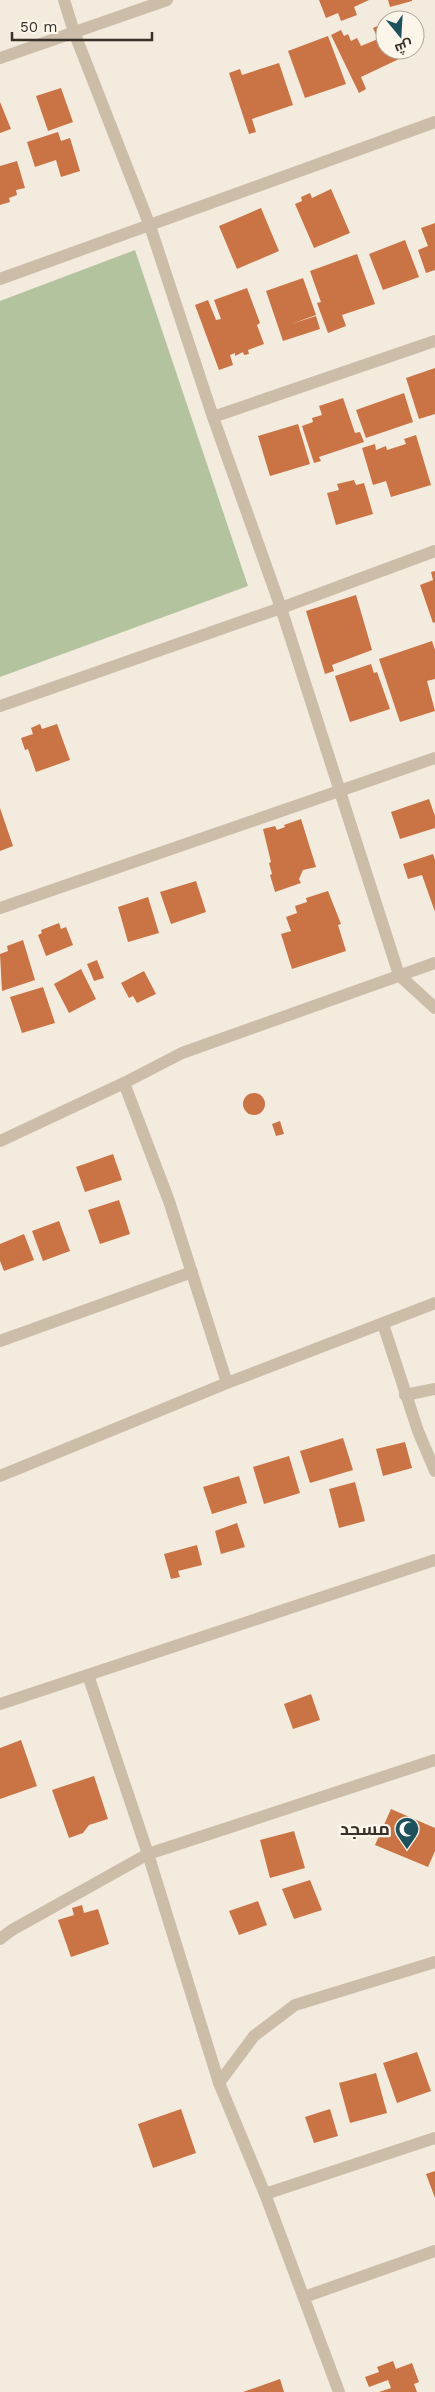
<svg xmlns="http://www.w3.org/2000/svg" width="435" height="2392" font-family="'Work Sans',Cairo,sans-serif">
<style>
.green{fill:#b2c39d}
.building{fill:#ca7345}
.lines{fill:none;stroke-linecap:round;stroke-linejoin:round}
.minor{stroke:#ccbda9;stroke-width:12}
.labels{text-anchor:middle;stroke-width:4.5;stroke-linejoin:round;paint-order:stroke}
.poi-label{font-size:18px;font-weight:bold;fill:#393029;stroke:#fbf5ea;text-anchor:end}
</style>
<rect width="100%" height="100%" fill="#f3ebdd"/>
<path class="green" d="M135,250L248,586L0,677V301Z"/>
<g class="building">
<path d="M319,0H369L354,7L357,15L341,21L338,13L326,18Z"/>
<path d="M388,0H412V1L390,7Z"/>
<path d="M382,24L385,30V50H395L399,59L361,77L366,89L359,93L331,35L341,30L344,36L348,34L351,41L357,38L361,46L378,39L373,28Z"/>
<path d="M328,36L346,84L305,98L288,51Z"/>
<path d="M279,63L293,105L252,119L256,132L249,134L229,73L240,69L242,75Z"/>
<path d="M61,88L73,122L48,131L36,96Z"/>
<path d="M0,102L11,129L0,133Z"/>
<path d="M58,132L61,141L70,138L80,171L61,177L56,160L35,167L27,142Z"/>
<path d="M17,161L25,188L16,190L17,195L9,198L10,202L0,205V166Z"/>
<path d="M331,189L350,233L314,248L295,204L302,201L301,197L310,193L312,198Z"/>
<path d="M261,208L279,251L237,269L219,226Z"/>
<path d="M435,223V270L426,273L418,250L428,246L421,228Z"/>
<path d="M405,240L419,277L383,290L369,254Z"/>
<path d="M357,254L375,304L342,315L346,326L328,333L317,303L321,302L310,271Z"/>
<path d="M303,278L316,315L291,324L316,316L320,329L283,341L266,291Z"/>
<path d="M247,288L260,323L257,325L264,344L248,350L249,354L244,355L243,352L235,356V353L230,355L233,365L219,370L195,305L208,300L216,320L221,319L214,300Z"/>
<path d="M435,368V414L419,419L406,378Z"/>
<path d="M404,393L413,422L366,438L356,410Z"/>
<path d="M343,398L355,433L360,432L364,442L319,457L321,461L314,463L302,426L313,422L312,418L322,415L319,406Z"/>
<path d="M298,424L310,464L270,476L258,436Z"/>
<path d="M416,435L431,485L391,497L386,481L373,485L362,448L375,444L376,450L386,446L387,450L406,444L404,439Z"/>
<path d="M354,480L356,485L364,483L373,514L336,525L327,493L339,490L337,484Z"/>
<path d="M435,571V622L433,623L420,585L433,580L431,572Z"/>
<path d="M356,595L372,650L332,665L334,671L325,674L306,611Z"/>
<path d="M432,641L435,650V679L427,681L435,711L400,722L379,659Z"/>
<path d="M371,664L374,673L377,672L390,709L350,722L335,676Z"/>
<path d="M40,724L42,729L57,724L70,760L36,772L28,749L25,750L21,738L33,734L31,728Z"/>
<path d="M429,799L435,816V828L400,839L391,812Z"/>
<path d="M0,808L13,846L0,851Z"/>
<path d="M301,819L316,867L303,870L299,879L301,883L275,892L270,875L272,874L269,863L271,862L263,829L275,826L277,830L285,827L284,825Z"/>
<path d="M433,854L435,860V912L422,875L408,879L403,864Z"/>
<path d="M196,881L206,912L171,924L160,892Z"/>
<path d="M328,891L341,924L338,925L346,951L292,969L281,934L291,931L286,917L297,913L295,906L307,902L306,898Z"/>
<path d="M148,897L159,933L128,942L118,907Z"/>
<path d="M59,923L61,929L66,927L73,945L46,956L38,935L42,933L41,930Z"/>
<path d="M23,940L35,980L2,991L0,954L8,951L7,946Z"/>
<path d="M97,960L104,978L94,981L87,964Z"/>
<path d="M81,969L96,999L69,1013L54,984Z"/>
<path d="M144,971L156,994L137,1003L133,996L129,998L121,983Z"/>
<path d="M43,987L55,1023L22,1033L10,997Z"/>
<circle cx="254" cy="1104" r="11"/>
<path d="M280,1121L284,1134L276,1136L272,1124Z"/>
<path d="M113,1154L122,1180L85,1192L76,1167Z"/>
<path d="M119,1200L130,1234L100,1244L88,1210Z"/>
<path d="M59,1221L70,1251L43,1261L32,1231Z"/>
<path d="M24,1234L34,1260L4,1271L0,1261V1244Z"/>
<path d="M343,1438L353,1470L310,1483L300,1451Z"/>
<path d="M405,1442L412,1468L383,1476L376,1449Z"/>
<path d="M289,1456L300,1493L264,1504L253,1467Z"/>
<path d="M239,1476L247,1503L212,1514L203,1487Z"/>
<path d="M355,1482L365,1521L339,1528L329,1489Z"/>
<path d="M237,1523L245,1547L221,1554L215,1531Z"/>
<path d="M197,1545L202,1565L178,1571L180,1577L171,1579L164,1554Z"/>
<path d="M311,1694L320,1720L293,1729L284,1704Z"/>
<path d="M21,1740L37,1786L0,1799V1748Z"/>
<path d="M94,1776L108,1819L89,1825L83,1833L69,1838L52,1790Z"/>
<path d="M391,1809L435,1828V1851L428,1867L375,1845Z"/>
<path d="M294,1831L305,1868L270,1878L260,1840Z"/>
<path d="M310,1880L322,1910L294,1919L282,1889Z"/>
<path d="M258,1901L267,1925L239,1935L229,1911Z"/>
<path d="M82,1905L84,1913L98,1909L109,1944L71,1957L58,1920L74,1915L72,1908Z"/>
<path d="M417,2052L431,2091L397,2103L383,2063Z"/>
<path d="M376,2073L387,2113L350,2123L339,2083Z"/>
<path d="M181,2109L196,2153L153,2168L138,2124Z"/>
<path d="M330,2109L338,2136L314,2143L305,2117Z"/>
<path d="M435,2171V2198L426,2174Z"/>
<path d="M393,2361L396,2369L412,2363L419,2382L414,2384L417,2392H379L391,2388L388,2380L369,2387L365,2377L379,2372L377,2367Z"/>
<path d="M280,2379L284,2392H243Z"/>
</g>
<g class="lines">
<g class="minor">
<path d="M64,0L74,32L150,226L213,417L281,608L399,975L435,1008"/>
<path d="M0,58L167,0"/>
<path d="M0,279L435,122"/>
<path d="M213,417L435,341"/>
<path d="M0,706L281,608L435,551"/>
<path d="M0,908L435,758"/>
<path d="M0,1141L124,1083"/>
<path d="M383,1324L418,1431L435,1471"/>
<path d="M0,1341L192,1272"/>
<path d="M227,1383L169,1201L124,1083L182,1053L435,963"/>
<path d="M405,1395L435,1389"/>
<path d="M0,1476L227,1383L435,1303"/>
<path d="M88,1675L148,1854L219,2083L265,2194L339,2392"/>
<path d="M0,1704L435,1560"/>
<path d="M0,1939L12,1930L148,1854L435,1760"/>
<path d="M219,2083L254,2036L295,2005L435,1962"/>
<path d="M265,2194L435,2138"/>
<path d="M304,2297L435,2251"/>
</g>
</g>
<defs>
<symbol id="mosque-pin" viewBox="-11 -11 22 30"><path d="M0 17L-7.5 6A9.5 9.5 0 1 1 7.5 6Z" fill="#1d515c" stroke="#fbf5ea"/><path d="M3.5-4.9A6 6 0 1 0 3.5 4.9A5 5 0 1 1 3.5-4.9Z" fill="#fff"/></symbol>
</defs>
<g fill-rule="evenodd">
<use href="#mosque-pin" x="393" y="1815" width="28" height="38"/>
</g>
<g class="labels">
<g class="poi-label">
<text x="390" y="1835">مسجد</text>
</g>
</g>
<g transform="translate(400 35) rotate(162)"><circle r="24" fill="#fbf5ea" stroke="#ada69d"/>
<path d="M0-4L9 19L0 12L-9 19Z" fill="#1d515c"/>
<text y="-8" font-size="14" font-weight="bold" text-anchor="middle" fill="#393029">ش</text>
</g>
<path d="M12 32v8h140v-8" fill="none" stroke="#393029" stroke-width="2.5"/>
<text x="20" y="32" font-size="15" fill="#393029" stroke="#fbf5ea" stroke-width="4" paint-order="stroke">50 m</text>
</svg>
